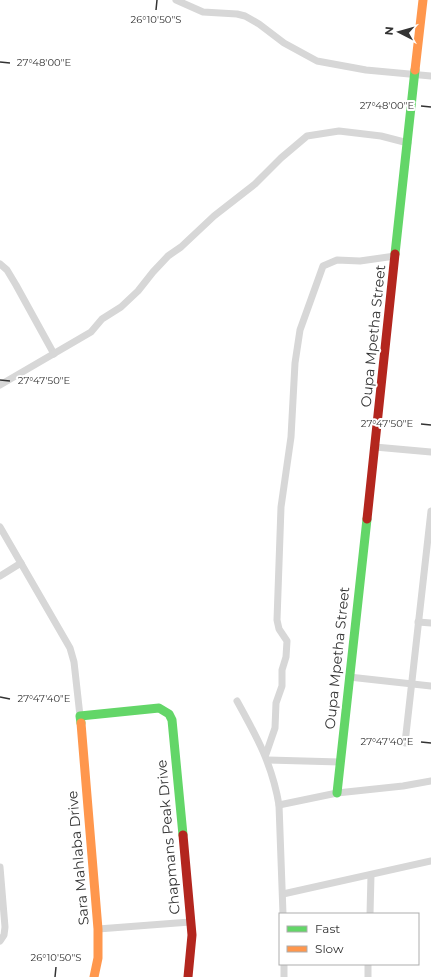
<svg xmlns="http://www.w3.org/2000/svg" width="431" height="977" font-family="Montserrat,sans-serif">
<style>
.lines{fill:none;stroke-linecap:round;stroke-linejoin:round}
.street{stroke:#d7d7d7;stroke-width:7}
.fast{stroke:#63d668;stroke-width:9}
.slow{stroke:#ff974d;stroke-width:9}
.jam{stroke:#b3261e;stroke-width:9}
.ticks{fill:none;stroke:#333;stroke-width:1.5}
.labels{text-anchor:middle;stroke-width:4;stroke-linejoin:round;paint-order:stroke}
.street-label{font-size:14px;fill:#333;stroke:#fff}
.ticks-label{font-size:10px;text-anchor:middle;fill:#333;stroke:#fff;stroke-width:4;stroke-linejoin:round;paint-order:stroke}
</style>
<rect width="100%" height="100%" fill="#fff"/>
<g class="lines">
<g class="street">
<path d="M176,0L203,12L237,14L245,16L259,24L284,43L317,61L366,70L431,76"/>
<path d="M0,264L7,270L16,285L54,354"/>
<path d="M0,385L91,332L102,319L121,307L138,291L153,272L168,256L181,247L214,216L255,184L281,158L307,136L339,131L381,136L408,143"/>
<path d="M375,447L431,452"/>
<path d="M0,527L70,648L74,662L80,716"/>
<path d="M0,576L21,563"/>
<path d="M418,622L431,623"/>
<path d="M349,677L431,686"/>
<path d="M237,701C257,737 272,764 279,805L283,914"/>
<path d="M405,743L431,511"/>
<path d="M266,754L275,728L276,703L282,686V670L286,657L287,641L279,629L277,620L281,507L291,437L295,363L300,330L323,266L337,260L360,261L395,256"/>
<path d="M268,760L340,762"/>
<path d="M279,805L337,793L403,786L431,781"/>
<path d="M0,867L5,927L4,935L0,941"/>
<path d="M283,894L431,861"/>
<path d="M370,914L371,875"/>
<path d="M98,929L190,922"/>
<path d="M284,977V964"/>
<path d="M368,977V964"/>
</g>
<g class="fast">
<path d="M395,254L415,70"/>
<path d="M81,723L80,716L159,708L169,714L172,720L183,835"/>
<path d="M337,793L367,519"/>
</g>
<g class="slow">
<path d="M415,70L423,0"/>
<path d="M81,723L98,929V958L94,977"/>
</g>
<g class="jam">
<path d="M367,519L395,254"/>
<path d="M183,835L192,935L188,977"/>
</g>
</g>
<path class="ticks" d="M156,10L157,0M0,62L10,63M421,106L431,107M0,380L10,381M421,424L431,425M0,697L10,699M421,742L431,743M55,977L56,967"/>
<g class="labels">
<g class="street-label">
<text transform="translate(373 336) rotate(-84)" y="5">Oupa Mpetha Street</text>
<text transform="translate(337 658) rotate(-84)" y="5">Oupa Mpetha Street</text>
<text transform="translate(168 837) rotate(-95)" y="5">Chapmans Peak Drive</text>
<text transform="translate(78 858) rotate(-95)" y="5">Sara Mahlaba Drive</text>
</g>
</g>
<g class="ticks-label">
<text x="156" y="23">26°10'50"S</text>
<text x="44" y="66">27°48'00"E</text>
<text x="387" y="109">27°48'00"E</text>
<text x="44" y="384">27°47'50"E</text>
<text x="387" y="427">27°47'50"E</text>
<text x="44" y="702">27°47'40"E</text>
<text x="387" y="745">27°47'40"E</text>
<text x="56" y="961">26°10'50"S</text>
</g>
<rect x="279" y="913" width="140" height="52" fill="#ffffff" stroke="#adadad"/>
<rect x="287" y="926" width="20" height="6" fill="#63d668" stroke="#adadad"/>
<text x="315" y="933" font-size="12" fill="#333333">Fast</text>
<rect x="287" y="946" width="20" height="6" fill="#ff974d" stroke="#adadad"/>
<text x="315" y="953" font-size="12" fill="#333333">Slow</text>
<g transform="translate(399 32) rotate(276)" stroke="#ffffff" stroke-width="3" paint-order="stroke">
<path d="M0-3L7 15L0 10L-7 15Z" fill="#333333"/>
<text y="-6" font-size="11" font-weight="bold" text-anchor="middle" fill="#333333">N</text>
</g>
</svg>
